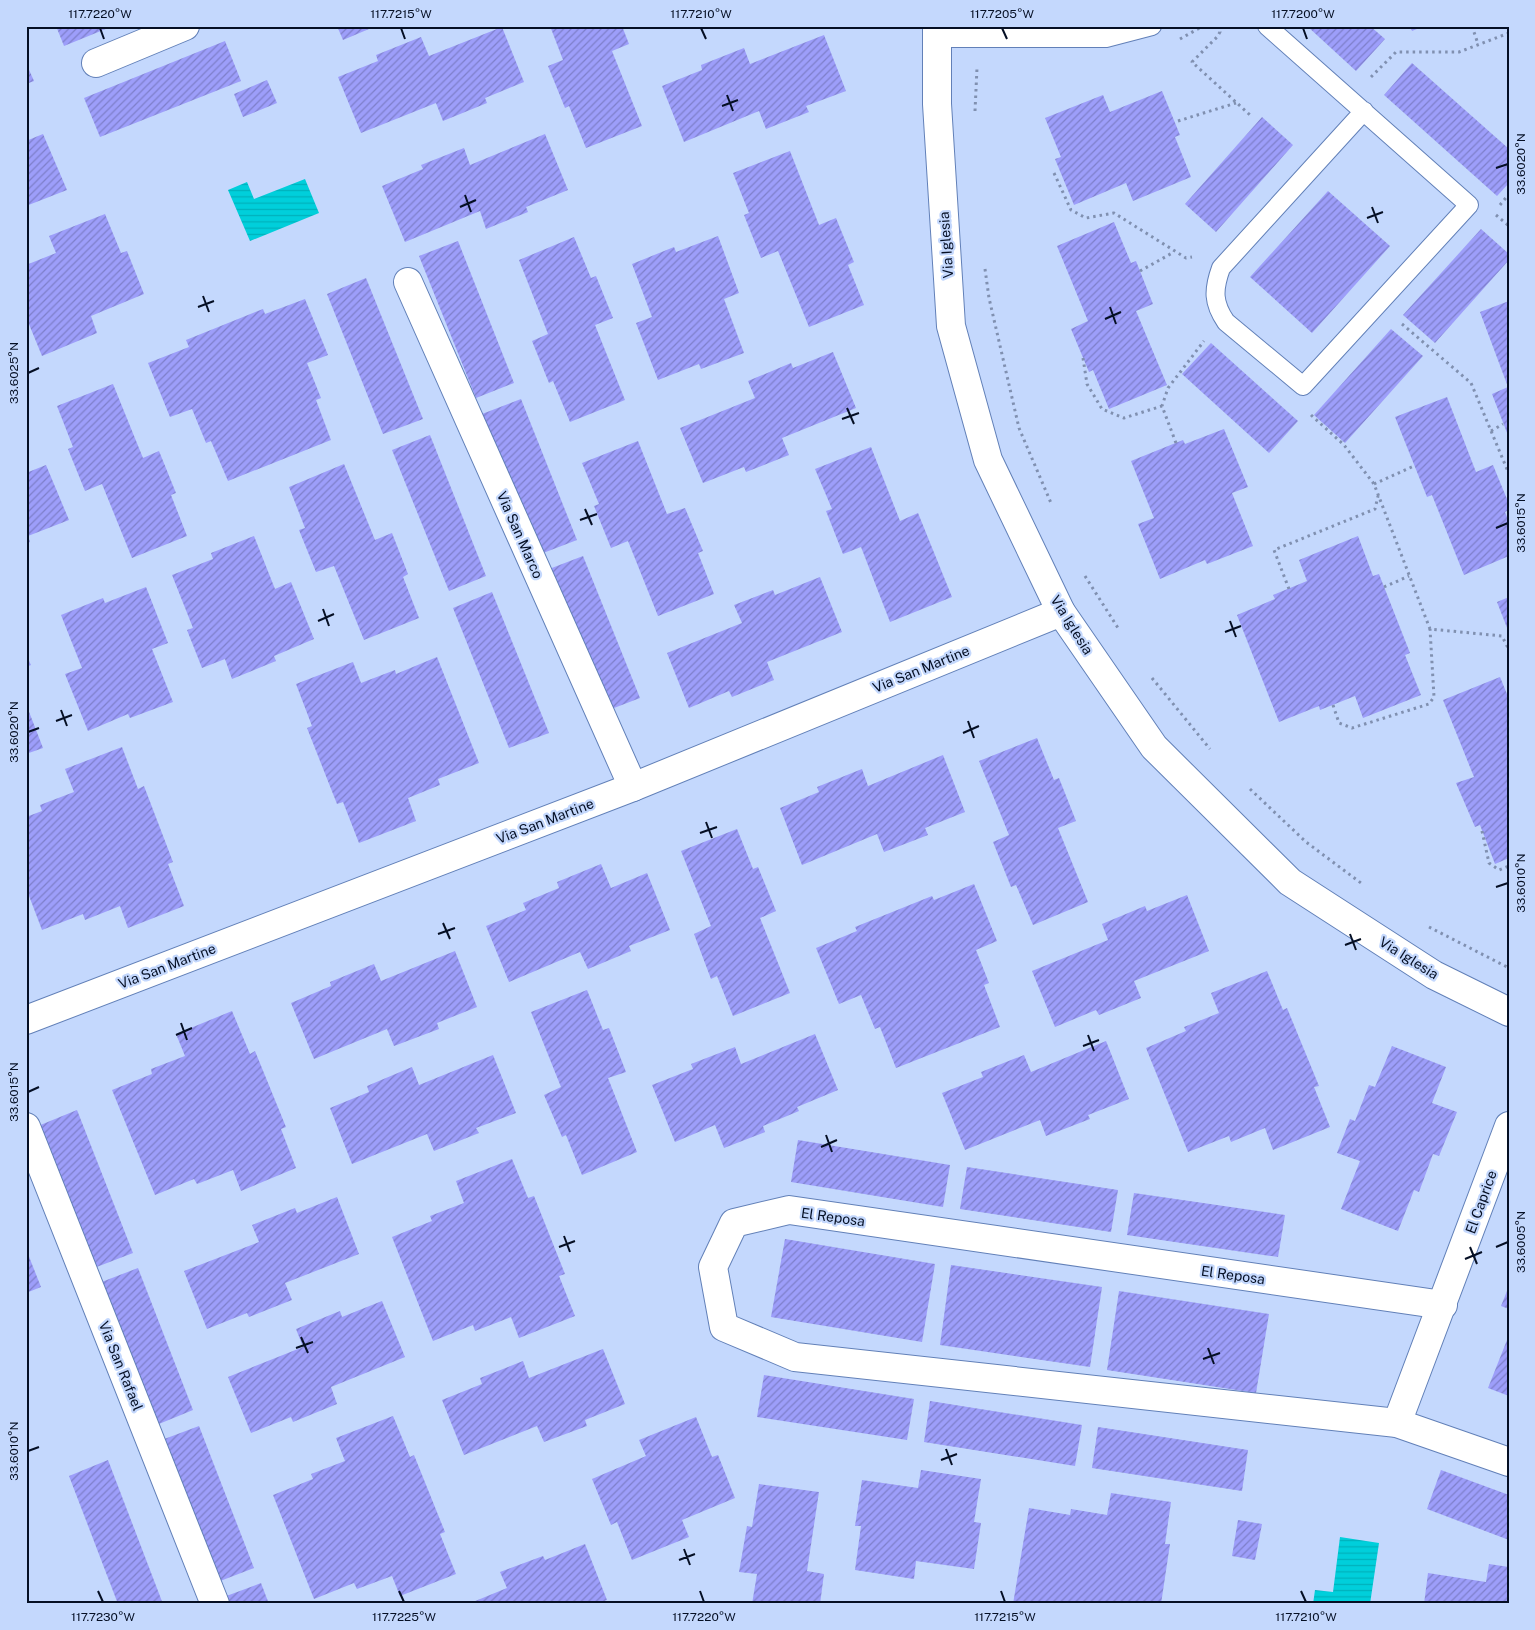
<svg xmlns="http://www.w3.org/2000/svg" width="1535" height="1630" font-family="'Public Sans',sans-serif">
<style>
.water{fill:url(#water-rules)}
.building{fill:url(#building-hatch)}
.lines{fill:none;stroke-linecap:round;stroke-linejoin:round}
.service-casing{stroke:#6280b8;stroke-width:20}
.minor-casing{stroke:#6280b8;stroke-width:30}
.tertiary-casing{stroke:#6280b8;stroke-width:30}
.path{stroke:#8090b0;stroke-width:3;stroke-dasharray:2.5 4;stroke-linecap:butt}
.service{stroke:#fff;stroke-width:18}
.minor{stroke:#fff;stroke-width:28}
.tertiary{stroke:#fff;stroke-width:28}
.ticks{fill:none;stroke:#050f24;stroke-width:2}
.labels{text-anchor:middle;stroke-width:4.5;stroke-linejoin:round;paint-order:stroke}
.street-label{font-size:14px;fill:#050f24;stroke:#c4d8fd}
.neatline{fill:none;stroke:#050f24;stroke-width:2}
.ticks-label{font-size:12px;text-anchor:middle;fill:#050f24}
</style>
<defs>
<pattern id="water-rules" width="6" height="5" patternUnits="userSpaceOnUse" patternTransform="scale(1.25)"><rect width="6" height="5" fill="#00cfdb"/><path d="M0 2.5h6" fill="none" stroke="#00b1bc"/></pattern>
<pattern id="building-hatch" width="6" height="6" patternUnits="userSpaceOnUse" patternTransform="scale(1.25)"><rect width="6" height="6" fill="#9d9efa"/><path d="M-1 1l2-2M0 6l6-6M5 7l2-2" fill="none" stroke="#7e7fca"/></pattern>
</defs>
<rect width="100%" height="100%" fill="#c4d8fd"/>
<g class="water">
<path d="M305,179L319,213L250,241L228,190L247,182L254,199Z"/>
<path d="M1340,1537L1379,1543L1370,1604H1313L1315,1590L1333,1592Z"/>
</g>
<g class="building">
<path d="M56,26H113L64,46Z"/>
<path d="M337,26H376L343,40Z"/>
<path d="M550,26H622L629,44L612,51L642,126L586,148L569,106L565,108L548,66L563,60Z"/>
<path d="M1307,26H1370L1385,39L1356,71Z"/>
<path d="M1410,26H1424L1412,31Z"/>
<path d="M502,27L524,82L485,98L487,103L443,121L436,103L361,133L338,77L378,61L376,55L421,37L429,56Z"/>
<path d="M824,35L846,91L806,106L809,112L766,129L759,111L684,142L662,86L702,70L701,65L744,48L750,64Z"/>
<path d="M225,41L241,81L100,137L84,98Z"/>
<path d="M26,63L34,81L26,84Z"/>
<path d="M1412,63L1509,149V183L1497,196L1384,95Z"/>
<path d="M267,80L277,103L243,117L234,94Z"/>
<path d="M1162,91L1180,135L1175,137L1191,177L1133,201L1126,183L1074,205L1055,159L1061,157L1045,118L1103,95L1110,112Z"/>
<path d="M1262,117L1293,145L1216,232L1185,204Z"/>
<path d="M43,134L67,190L26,206V141Z"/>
<path d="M545,134L568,190L526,207L528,212L486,229L480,211L405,242L382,186L423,169L421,165L464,148L470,165Z"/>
<path d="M790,151L819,225L836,218L854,262L848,265L864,305L809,327L778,251L761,258L744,215L749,213L733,173Z"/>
<path d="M1328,191L1390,246L1312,333L1250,277Z"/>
<path d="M105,214L121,253L127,251L144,294L91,316L97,333L42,356L26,317V265L56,253L49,236Z"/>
<path d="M1114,222L1131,263L1136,261L1153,304L1136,311L1167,385L1109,409L1093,370L1089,372L1071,329L1088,321L1057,246Z"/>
<path d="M1481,229L1509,254V260L1435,343L1403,315Z"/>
<path d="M718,236L739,293L724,299L744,353L701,369L699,364L658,380L636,323L652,317L632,264L674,247L676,252Z"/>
<path d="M574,237L591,278L596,276L613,318L595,325L625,400L570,422L553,381L549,383L532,341L548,334L519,260Z"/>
<path d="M458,241L514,383L476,398L419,256Z"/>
<path d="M366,278L423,419L383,434L327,294Z"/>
<path d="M305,299L328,355L307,363L321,398L316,400L331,440L228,481L211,441L206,443L192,409L170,417L148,363L189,347L186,340L263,309L265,314Z"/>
<path d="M1509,301V438L1492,394L1508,387L1480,312Z"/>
<path d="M1391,329L1423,356L1345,443L1314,415Z"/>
<path d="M1211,343L1298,421L1269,453L1182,374Z"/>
<path d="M833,352L856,408L782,438L789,455L746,472L744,467L703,483L680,428L755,398L748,381L791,363L793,368Z"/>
<path d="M113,384L143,458L159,451L176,493L171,495L187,536L132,558L102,484L85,491L68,449L73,447L57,406Z"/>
<path d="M1447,397L1476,472L1493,465L1509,504V510L1505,512L1509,522V556L1464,575L1432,495L1427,497L1395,417Z"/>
<path d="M521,399L577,540L538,555L482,414Z"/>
<path d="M1224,429L1248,487L1232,493L1253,546L1207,564L1205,560L1160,579L1138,524L1154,518L1131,461L1183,440L1185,444Z"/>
<path d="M430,435L486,576L449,591L392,450Z"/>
<path d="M638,441L667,514L685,508L703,551L698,553L714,594L658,616L628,541L611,548L594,506L599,504L582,463Z"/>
<path d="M871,447L900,521L918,513L952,597L890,622L861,547L843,554L826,511L832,509L815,469Z"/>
<path d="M344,464L375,540L392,533L408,574L403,577L419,618L364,640L334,566L316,572L299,530L305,528L289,487Z"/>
<path d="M46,465L69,520L28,536L30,542L26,544V473Z"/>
<path d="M254,536L275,589L291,582L314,639L274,656L276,661L232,679L225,659L202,668L187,630L193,628L172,575L213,559L211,553Z"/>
<path d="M1358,536L1373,576L1379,574L1410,653L1405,655L1421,695L1363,718L1355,696L1320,710L1319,706L1279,722L1237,615L1275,599L1273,595L1307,581L1299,560Z"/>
<path d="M583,556L640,698L601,713L544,571Z"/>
<path d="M820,577L842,632L767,662L774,680L732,697L729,691L689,708L667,653L742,623L734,605L773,590L775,595Z"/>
<path d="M146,587L168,643L152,649L173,702L130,718L128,714L88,731L65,674L82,668L61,615L103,598L105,603Z"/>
<path d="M492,592L549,733L509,748L453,608Z"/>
<path d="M1509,597V633L1497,602Z"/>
<path d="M26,655L31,665L26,667Z"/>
<path d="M437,657L479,763L438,779L440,785L408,798L416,821L359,843L343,802L337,804L307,728L312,726L296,684L353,662L361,683L395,670L396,674Z"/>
<path d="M1500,677L1509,699V858L1495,864L1480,825L1475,827L1456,783L1474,777L1443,700Z"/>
<path d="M26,704L43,748L26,754Z"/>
<path d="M1037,738L1054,780L1059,778L1076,821L1058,828L1088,902L1033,925L1016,885L1011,887L993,842L1009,835L979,761Z"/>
<path d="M122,747L138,789L144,786L173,862L168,864L184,906L128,928L120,906L85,920L83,914L42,930L26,888V817L42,811L40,805L74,792L65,769Z"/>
<path d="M943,755L965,812L925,828L928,835L884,852L877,834L802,865L780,808L819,792L817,787L862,769L868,786Z"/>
<path d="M737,829L753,869L758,867L776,911L760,918L790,993L733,1016L717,976L711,979L694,934L711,926L681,851Z"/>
<path d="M601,864L611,888L647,873L670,930L629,946L631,951L588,969L580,952L509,982L486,926L526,910L523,903L559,888L557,882Z"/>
<path d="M974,884L997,941L976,950L989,983L984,985L1000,1027L896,1068L880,1027L875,1029L861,995L839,1004L816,948L857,931L855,927L932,896L934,900Z"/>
<path d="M1187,895L1209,951L1134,981L1141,998L1099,1015L1096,1010L1055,1027L1032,971L1108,940L1102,924L1145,906L1147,911Z"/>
<path d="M455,951L477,1007L437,1023L439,1029L394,1046L387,1029L314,1059L291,1003L331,986L330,982L374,964L381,981Z"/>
<path d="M1267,971L1283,1010L1287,1008L1319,1086L1314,1087L1330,1127L1273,1150L1265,1128L1231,1142L1229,1136L1188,1152L1146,1048L1186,1031L1184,1027L1219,1013L1211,993Z"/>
<path d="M587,990L603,1030L609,1028L626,1072L608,1078L637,1152L582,1175L566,1135L562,1137L544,1095L561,1087L531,1012Z"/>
<path d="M232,1011L250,1054L255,1051L286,1127L281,1129L296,1168L241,1191L233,1170L197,1184L194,1179L155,1195L112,1090L152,1074L151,1069L185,1056L176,1034Z"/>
<path d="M815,1034L838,1090L797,1107L799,1111L763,1126L765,1132L724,1148L715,1125L675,1142L652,1085L693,1069L691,1064L735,1047L741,1064Z"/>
<path d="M1106,1041L1129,1099L1088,1115L1090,1119L1046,1136L1040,1120L965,1150L942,1093L983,1077L981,1072L1024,1055L1031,1072Z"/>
<path d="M1392,1046L1446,1067L1432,1103L1457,1112L1439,1156L1433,1154L1419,1192L1414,1190L1398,1231L1341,1209L1360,1161L1337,1153L1350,1119L1355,1121L1369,1085L1375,1087Z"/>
<path d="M493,1055L516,1113L476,1128L479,1133L434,1151L427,1134L352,1164L330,1108L369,1092L367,1086L412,1067L419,1085Z"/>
<path d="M77,1110L133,1253L94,1268L38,1126Z"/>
<path d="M798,1140L950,1165L943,1207L791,1182Z"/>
<path d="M512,1159L528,1198L534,1196L565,1274L559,1276L575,1316L519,1338L511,1317L475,1331L473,1325L433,1341L392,1237L432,1221L430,1216L464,1203L456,1181Z"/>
<path d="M967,1167L1118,1190L1111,1232L960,1209Z"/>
<path d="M1134,1193L1285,1215L1278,1257L1127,1235Z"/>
<path d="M337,1197L359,1254L285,1283L292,1300L249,1317L247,1313L207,1329L184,1271L259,1242L252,1225L295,1208L297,1213Z"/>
<path d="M785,1239L935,1264L922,1342L771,1317Z"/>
<path d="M26,1249L41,1287L26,1293Z"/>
<path d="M951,1265L1102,1287L1090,1367L940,1345Z"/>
<path d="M138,1268L193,1410L154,1426L99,1283Z"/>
<path d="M1509,1286V1309L1501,1306Z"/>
<path d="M1119,1291L1269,1314L1256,1393L1107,1370Z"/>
<path d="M382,1301L405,1357L331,1387L337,1404L293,1422L291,1417L251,1433L228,1377L303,1347L296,1329L340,1311L342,1317Z"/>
<path d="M1509,1335V1396L1488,1388Z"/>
<path d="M603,1349L625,1404L585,1420L587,1426L544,1442L537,1426L464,1455L442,1400L482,1384L480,1378L523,1361L529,1378Z"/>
<path d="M764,1375L914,1399L907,1440L757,1417Z"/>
<path d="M930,1401L1082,1425L1075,1466L924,1442Z"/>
<path d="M393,1416L410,1457L414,1455L445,1532L440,1534L456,1574L400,1596L392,1576L357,1589L354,1583L314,1599L273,1495L313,1479L311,1474L345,1461L336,1438Z"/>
<path d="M696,1417L712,1457L718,1455L735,1498L682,1520L689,1537L632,1560L617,1522L611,1525L592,1479L646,1456L639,1440Z"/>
<path d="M199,1426L254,1568L215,1583L159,1441Z"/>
<path d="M1098,1427L1248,1450L1242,1491L1092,1468Z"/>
<path d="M108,1460L163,1604H118L69,1476Z"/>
<path d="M921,1470L981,1479L974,1522L981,1523L974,1569L916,1561L914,1579L855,1570L861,1526H855L862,1480L918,1488Z"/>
<path d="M1441,1470L1509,1495V1540L1427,1509Z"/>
<path d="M759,1484L819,1492L807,1571L824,1574L820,1604H752L757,1574L739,1572L747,1526L752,1527Z"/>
<path d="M1111,1493L1171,1502L1165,1544H1170L1161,1604H1013L1029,1508L1070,1515L1071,1509L1107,1515Z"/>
<path d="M1238,1520L1262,1524L1255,1560L1232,1556Z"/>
<path d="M585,1544L607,1600L596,1604H468L507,1588L500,1572L543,1556L545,1560Z"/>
<path d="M1489,1564L1509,1567V1604H1424L1428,1573L1486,1582Z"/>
<path d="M261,1583L269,1604H223L221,1598Z"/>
</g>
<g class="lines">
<defs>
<g id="service">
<path d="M1267,26L1469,205L1303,386L1226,322C1213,303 1213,290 1221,268L1364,111"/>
<path d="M937,38H1106L1152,26"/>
</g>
<g id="minor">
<path d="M96,63L185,26"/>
<path d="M408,282L633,787"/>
<path d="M26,1020L633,787L1061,612"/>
<path d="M26,1127L215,1604"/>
<path d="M1443,1305L789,1210L734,1223L713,1267L724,1327L795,1357L1397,1423L1509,1462"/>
<path d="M1397,1423L1509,1126"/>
</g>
<path id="tertiary" d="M937,26V104L951,326L988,460L1061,612L1154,747L1290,882L1434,975L1509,1012"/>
</defs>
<use href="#service" class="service-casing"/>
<use href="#minor" class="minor-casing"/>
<use href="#tertiary" class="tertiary-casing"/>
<g class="path">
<path d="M1217,26L1220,32L1217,37L1192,62L1250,115"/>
<path d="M1472,26L1478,44"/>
<path d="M1180,39L1203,26"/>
<path d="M1371,77L1396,52H1459L1509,33"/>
<path d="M975,111L977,68"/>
<path d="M1178,121L1236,103"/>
<path d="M1054,173L1071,210L1086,218L1114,213L1186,258L1192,257"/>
<path d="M1500,205L1509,194"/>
<path d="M1496,215L1509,226"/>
<path d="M985,269L989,298L1019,428L1051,503"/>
<path d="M1140,271L1174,252"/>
<path d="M1402,324L1471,383L1509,474"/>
<path d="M1083,358L1087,384L1102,409L1124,418L1162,406"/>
<path d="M1311,415L1344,445L1374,484L1430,629L1502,636L1509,650"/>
<path d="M1491,431L1503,424"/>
<path d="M1176,443L1162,406L1168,388L1204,341"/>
<path d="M1374,484L1414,466"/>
<path d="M1085,576L1118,628"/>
<path d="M1384,587L1409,576"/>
<path d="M1289,589L1274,550L1375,509L1378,496"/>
<path d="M1152,678L1210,749"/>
<path d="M1333,705L1339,723L1352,728L1429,704L1434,697L1430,629"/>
<path d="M1250,789L1306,842L1361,883"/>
<path d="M1482,831L1489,863L1499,870L1509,866"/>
<path d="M1429,927L1509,968"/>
</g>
<use href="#service" class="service"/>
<use href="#minor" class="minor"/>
<use href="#tertiary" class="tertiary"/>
</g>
<path class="ticks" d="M100,28L104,39M401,28L405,39M701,28L706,39M1002,28L1007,39M1303,28L1307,39M727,95L733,111M722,106L738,100M1496,168L1508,164M465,195L471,212M460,207L476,200M1372,207L1378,223M1367,218L1383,212M203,296L209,312M198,307L214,301M1110,307L1116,324M1105,319L1121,312M28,373L39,368M847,408L854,424M842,419L859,413M585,509L592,525M580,520L597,514M1496,528L1508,523M323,609L329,626M318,621L334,614M1230,621L1236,637M1225,632L1241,626M61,710L67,726M56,721L72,715M968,721L974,738M28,732L39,728M963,733L979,726M706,822L712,838M700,833L717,827M1496,887L1508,883M443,923L450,939M438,934L455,928M1350,934L1356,950M1345,945L1361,939M181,1023L187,1040M176,1035L192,1028M1088,1035L1094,1051M1083,1046L1099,1040M28,1092L39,1087M826,1135L832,1152M821,1147L837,1140M564,1236L570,1252M559,1247L575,1241M1470,1247L1477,1264M1496,1247L1508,1242M1465,1259L1482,1252M301,1337L308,1353M296,1348L313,1342M1208,1348L1214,1364M1203,1359L1220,1353M946,1449L952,1465M28,1451L39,1447M941,1460L957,1454M684,1549L690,1565M679,1560L695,1554M98,1591L103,1602M399,1591L404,1602M700,1591L704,1602M1001,1591L1005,1602M1301,1591L1306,1602"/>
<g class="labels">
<g class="street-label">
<text transform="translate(946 245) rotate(-94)" y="5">Via Iglesia</text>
<text transform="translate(520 535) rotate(66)" y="5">Via San Marco</text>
<text transform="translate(1072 625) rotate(58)" y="5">Via Iglesia</text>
<text transform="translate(921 669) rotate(-22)" y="5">Via San Martine</text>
<text transform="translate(545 821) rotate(-21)" y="5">Via San Martine</text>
<text transform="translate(1409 958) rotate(32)" y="5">Via Iglesia</text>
<text transform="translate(167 966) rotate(-21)" y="5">Via San Martine</text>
<text transform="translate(1481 1202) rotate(-70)" y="5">El Caprice</text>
<text transform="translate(833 1217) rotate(8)" y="5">El Reposa</text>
<text transform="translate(1233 1275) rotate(8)" y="5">El Reposa</text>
<text transform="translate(121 1366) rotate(68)" y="5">Via San Rafael</text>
</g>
</g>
<rect width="1535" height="1630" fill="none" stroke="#c4d8fd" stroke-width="55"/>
<rect x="28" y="28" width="1480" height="1574" class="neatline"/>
<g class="ticks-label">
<text x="100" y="18">117.7220°W</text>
<text x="401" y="18">117.7215°W</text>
<text x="701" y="18">117.7210°W</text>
<text x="1002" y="18">117.7205°W</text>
<text x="1303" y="18">117.7200°W</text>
<text transform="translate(1521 164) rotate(-90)" y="4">33.6020°N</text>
<text transform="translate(14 373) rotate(-90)" y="4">33.6025°N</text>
<text transform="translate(1521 523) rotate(-90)" y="4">33.6015°N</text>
<text transform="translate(14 732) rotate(-90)" y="4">33.6020°N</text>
<text transform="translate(1521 883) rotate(-90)" y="4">33.6010°N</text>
<text transform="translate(14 1092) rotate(-90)" y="4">33.6015°N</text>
<text transform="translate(1521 1242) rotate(-90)" y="4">33.6005°N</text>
<text transform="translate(14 1451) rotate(-90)" y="4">33.6010°N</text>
<text x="103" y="1621">117.7230°W</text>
<text x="404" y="1621">117.7225°W</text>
<text x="704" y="1621">117.7220°W</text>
<text x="1005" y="1621">117.7215°W</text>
<text x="1306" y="1621">117.7210°W</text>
</g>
</svg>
